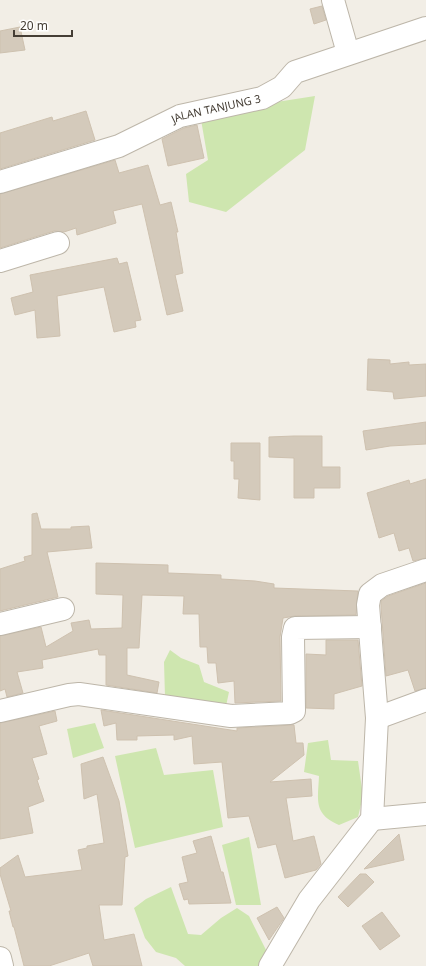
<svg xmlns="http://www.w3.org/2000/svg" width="426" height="966" font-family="'Noto Sans',sans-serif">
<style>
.green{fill:#cee6af}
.building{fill:#d4cabb;stroke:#cec1af}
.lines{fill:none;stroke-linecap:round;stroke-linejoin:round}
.minor-casing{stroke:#bdb6a9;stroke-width:24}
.minor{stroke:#fff;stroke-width:22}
.labels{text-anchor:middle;stroke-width:4;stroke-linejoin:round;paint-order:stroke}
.street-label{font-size:11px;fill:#453e35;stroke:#fff}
</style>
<rect width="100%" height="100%" fill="#f2eee6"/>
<g class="green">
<path d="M315,96L305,150L226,212L189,202L186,174L208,160L200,114Z"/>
<path d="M170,650L181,658L199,665L204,682L229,692L226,706L165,697L164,662Z"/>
<path d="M95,723L104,748L73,758L67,729Z"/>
<path d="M328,740L331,760L358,761L363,796L358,817L339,825C313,814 318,800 319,776L304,772L308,743Z"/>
<path d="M156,748L164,775L213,770L223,827L135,848L115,756Z"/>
<path d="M249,837L261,905H236L222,845Z"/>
<path d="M171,887L188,934L201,935L221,918L237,908L249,916L267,952L258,966H185L176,958L156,952L145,938L134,908L146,899Z"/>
</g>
<g class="building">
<path d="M322,6L326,20L314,24L310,9Z"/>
<path d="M20,27L25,50L0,53V31Z"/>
<path d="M86,111L95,140L0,169V133L52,117L53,121Z"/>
<path d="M197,125L204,158L168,166L162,139L184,128Z"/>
<path d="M115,160L119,173L148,165L160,205L171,202L178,232H176L183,273L175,275L183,311L167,315L142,204L113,211L116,223L77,235L76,228L64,232L54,231L0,248V194Z"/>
<path d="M117,258L119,264L127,262L141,320L135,321L136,327L114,332L104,287L57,296L60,336L37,338L35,310L15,315L11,298L33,292L30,275Z"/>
<path d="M368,359L390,360V364L409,362V365L426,364V396L394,399L393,392L367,390Z"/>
<path d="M426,422V444L390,446L366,450L363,431Z"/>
<path d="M294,436H322V467H340V488H314V498H294V458L269,457V437Z"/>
<path d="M231,443H260V500L238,498L239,479H234V461H231Z"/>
<path d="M426,479V558L413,561L409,548L399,551L394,533L379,538L367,493L409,480L410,484Z"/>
<path d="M37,513L41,529H71V527L89,526L92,548L47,552L58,597L0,611V569L25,561L24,557L32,555V514Z"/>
<path d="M96,563L168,565V573L221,575V579L255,581L274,584V588L358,591L356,615L295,616L283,618L280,637L281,701L235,703L234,681L218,683L216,663H208L207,647H200L199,614H183L184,596L142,595L139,648H127V675L159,682L157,693L106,685V655H99L98,649L42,660L43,668L17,672L23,693L7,697L5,689L0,691V636L41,627L46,647L73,631L71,623L89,620L91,629L122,628L123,595L96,594Z"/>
<path d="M426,583V688L415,691L408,670L386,676L381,606V601L388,596Z"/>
<path d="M326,640H358L362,686L334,694V709L306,708V654L326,655Z"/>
<path d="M101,710L237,731V728L294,725L296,743H303L304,755L270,782L311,779L312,796L286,798L293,841L314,836L321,864L316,870L285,878L276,844L258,848L249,816L228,818L222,762L194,764L192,736L174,740V735L137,736V740H117L116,723L104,726Z"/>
<path d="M55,711L57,721L39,726L47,754L32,758L39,779L37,780L44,801L28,807L33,833L0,839V723Z"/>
<path d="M103,757L119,801L128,856L125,857L122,905H99L104,940L134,934L142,966H93L89,953L49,966H24L14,927H13L9,911H11L0,874V868L18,855L25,877L82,870L78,850L87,848V846L104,843L97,794L84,799L81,764Z"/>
<path d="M399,834L404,860L364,869Z"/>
<path d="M211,836L221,872H223L231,903L189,904L188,899L184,900L179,884L188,882L182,857L197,853L193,841Z"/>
<path d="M360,874H366L374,882L348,907L338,897Z"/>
<path d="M277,907L284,918L269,940L257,918Z"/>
<path d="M382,912L400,936L380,950L362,926Z"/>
</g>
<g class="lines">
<defs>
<g id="minor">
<path d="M333,0L348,53"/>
<path id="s1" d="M0,182L119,146L180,116L262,98L282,87L295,72L426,28"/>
<path d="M0,261L58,243"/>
<path d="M0,624L63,609"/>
<path d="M0,711L69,695L79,694L231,716L290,713L294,711L293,637L295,628L370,627"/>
<path d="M377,718L426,700"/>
<path d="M372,819L426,814"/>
<path d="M0,958L2,966"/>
<path d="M270,966L309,900L372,819L377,718L368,605L370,594L382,585L426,570"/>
</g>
</defs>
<use href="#minor" class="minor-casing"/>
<use href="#minor" class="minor"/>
</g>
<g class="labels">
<g class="street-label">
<text dy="4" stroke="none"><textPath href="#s1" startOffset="229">JALAN TANJUNG 3</textPath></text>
</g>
</g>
<path d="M14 30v6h58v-6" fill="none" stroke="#453e35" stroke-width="2"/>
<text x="20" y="30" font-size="12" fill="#453e35" stroke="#ffffff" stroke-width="3" paint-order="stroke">20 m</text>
</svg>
